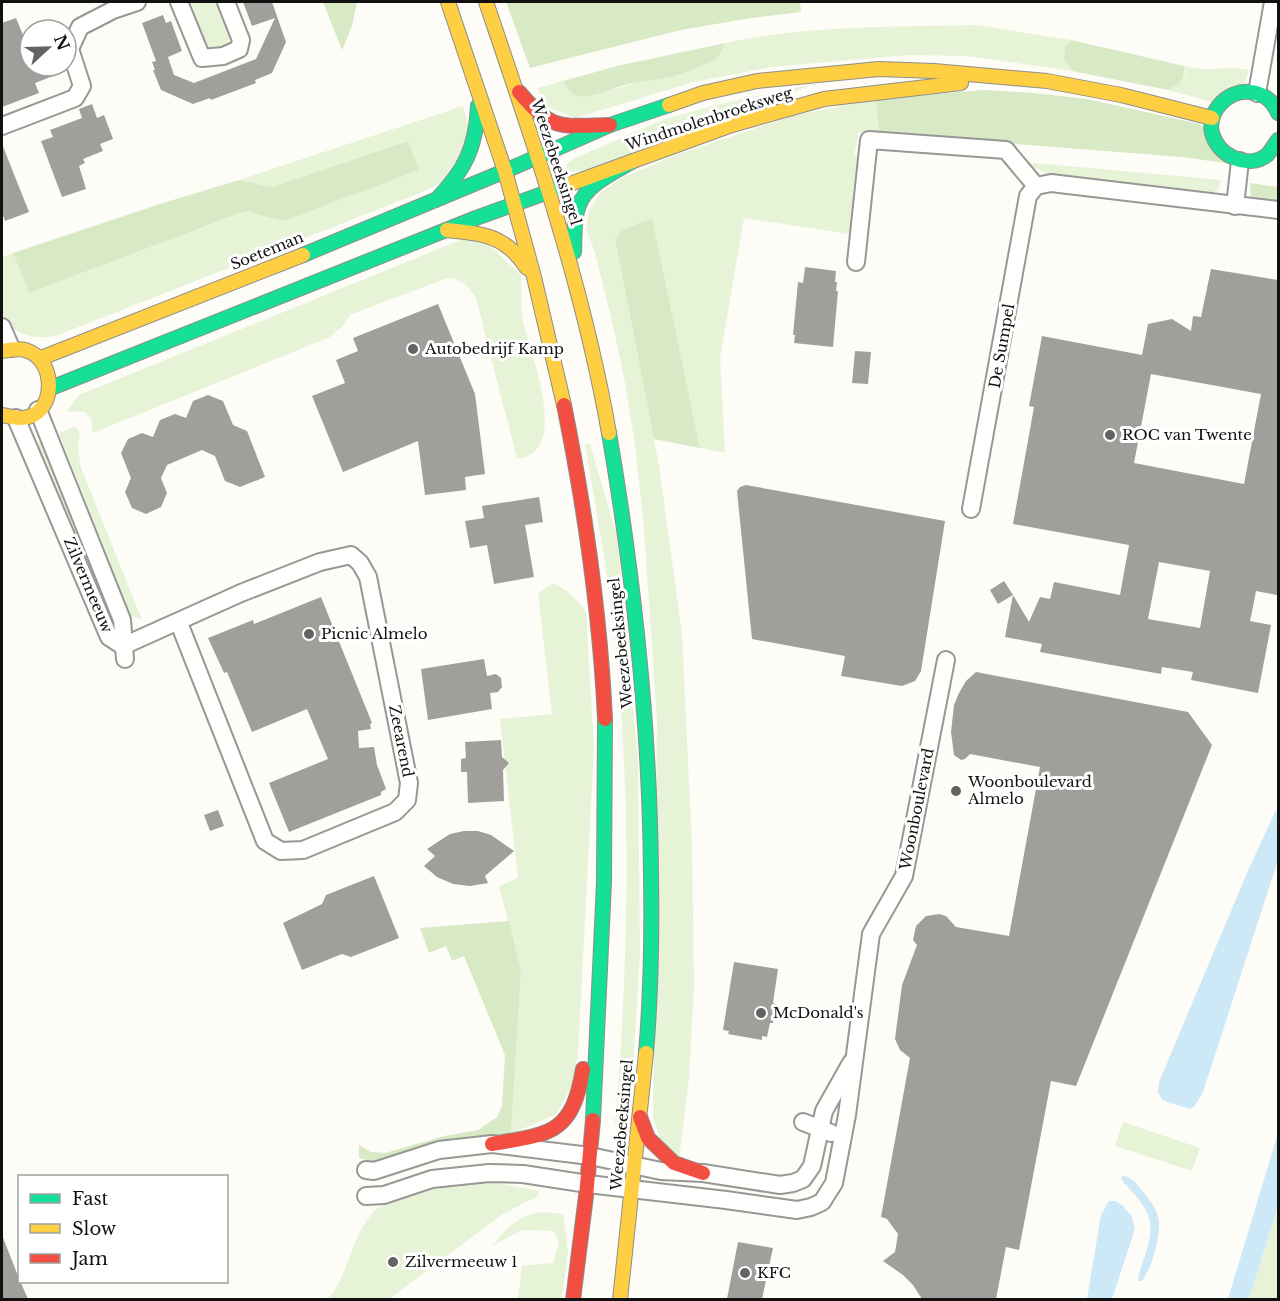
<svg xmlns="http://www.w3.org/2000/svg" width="1280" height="1301" font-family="'Libre Baskerville',serif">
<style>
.green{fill:#e7f3d7}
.forest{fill:#d8eac5}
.water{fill:#cde8f7}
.building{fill:#a19f9c;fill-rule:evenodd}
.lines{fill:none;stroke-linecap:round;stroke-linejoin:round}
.street-casing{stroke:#979795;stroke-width:20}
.fast-casing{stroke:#8e8d8b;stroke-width:16}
.slow-casing{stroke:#8e8d8b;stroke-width:16}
.jam-casing{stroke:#8e8d8b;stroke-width:16}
.street{stroke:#fffffe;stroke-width:16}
.fast{stroke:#16e098;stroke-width:14}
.slow{stroke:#ffcf43;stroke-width:14}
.jam{stroke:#f24e42;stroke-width:14}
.poi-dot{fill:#646362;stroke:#fff;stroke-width:2}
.labels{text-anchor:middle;stroke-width:6;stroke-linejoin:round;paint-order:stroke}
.street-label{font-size:15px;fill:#111;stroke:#fff}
.poi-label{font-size:15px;fill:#111;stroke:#fff;text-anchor:start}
</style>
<rect width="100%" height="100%" fill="#fdfcf7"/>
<g class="green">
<path d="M188,2H216L230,38L229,42L210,50H205L187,5Z"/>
<path d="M977,25L1071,40L1065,46L1064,59L1072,71L966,56L908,55L772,67L694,82L575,118L545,106L538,88L563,81L567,88L592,96L645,80L661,79L684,73L717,59L725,43C808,25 892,27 977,25Z"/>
<path d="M1184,66C1209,73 1225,65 1249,70L1244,85L1212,102L1168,90L1176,85L1185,74Z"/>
<path d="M814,84L591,170L567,172L566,165L575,158L665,119L728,102Z"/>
<path d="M876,99L879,133L858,132V138L854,155L871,151L862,236L744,218L720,358L725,453L700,448L652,219L622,230L615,239L659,465L682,634L692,846L694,985L689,1078L679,1159L664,1149L653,1118L657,721L644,528L635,444L625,383L614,330L596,256L586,227L589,211L600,193L620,179L673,156L792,116Z"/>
<path d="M463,106L468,124L466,147L442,182L425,191L58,335C36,341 7,335 2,309C0,293 2,273 2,257L13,253L29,293L247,211L283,220L419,170L408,141L272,187L239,180Z"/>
<path d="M1023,162L1221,180L1219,188L1213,195L1053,177Z"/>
<path d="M463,239L486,242L521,275C522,290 520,307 523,321C530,354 572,453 517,459L476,298C467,285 462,279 447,278L350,315L344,325L330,337L93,433L91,419L85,412L67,411L79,395Z"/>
<path d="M75,426L80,434L78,444L80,465L142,620L130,615L59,433Z"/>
<path d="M43,440L112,614L109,617L35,444Z"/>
<path d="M585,444H590L617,536L638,760L640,952L631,1103L624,1126L615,1123C629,961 632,795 614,633C608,570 595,507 585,444Z"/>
<path d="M553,583C568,590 577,599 586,612L594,748L578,1053L573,1083L557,1114L511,1134L521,971L499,886L518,878L500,719L552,714L538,593Z"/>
<path d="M1123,1122L1200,1148L1192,1171L1115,1146Z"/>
<path d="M487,1181L539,1191L538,1196L503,1214L389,1299L327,1300C351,1273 351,1230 379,1207L450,1184Z"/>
<path d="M1278,1206V1299H1249Z"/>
<path d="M543,1212L563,1214L568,1252L562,1299H518L522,1266L553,1263L559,1242L553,1231L522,1230L492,1246C507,1228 519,1214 543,1212Z"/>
</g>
<g class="forest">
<path d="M323,2H357L352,26L342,50Z"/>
<path d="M506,2H800L801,12L751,18L681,30L530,68Z"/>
<path d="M1071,40L1184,66C1185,80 1179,84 1168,90L1072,71L1064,59L1065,46Z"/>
<path d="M725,43L717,59C699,67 680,76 660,79C648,81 636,82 624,85C611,89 592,99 579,96C570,95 567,88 563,81L617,66Z"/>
<path d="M984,90L1034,93L1087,99L1200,124L1233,164L1181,157L879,133L876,99Z"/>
<path d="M408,141L419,170L283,221L246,211L29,293L13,253L160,204L239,180L272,187Z"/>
<path d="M1250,183L1278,187V202L1251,199Z"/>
<path d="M652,218L700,448L654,439L615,239L622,230Z"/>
<path d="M509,921L521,971L511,1134L466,1137L443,1142L374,1162L359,1158V1145L371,1152L385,1153L444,1136L478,1130L497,1117L502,1106L505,1055L464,956L452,961L446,946L429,953L420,928Z"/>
</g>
<g class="water">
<path d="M1278,811V860L1203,1092L1195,1106L1190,1109L1162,1100L1158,1092L1159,1082L1247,873L1275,812Z"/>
<path d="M1278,1133V1206L1249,1299H1228Z"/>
<path d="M1122,1176C1131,1176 1135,1182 1141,1189C1148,1198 1158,1209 1159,1222C1160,1240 1152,1266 1142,1281H1138C1139,1270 1144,1260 1147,1249C1158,1214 1141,1203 1121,1179Z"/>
<path d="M1109,1201H1116L1123,1206L1132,1217L1135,1229L1112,1299H1087L1101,1215Z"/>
</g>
<g class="building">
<path d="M243,2H272L286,42L272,73L255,80L256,83L211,100L210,98L193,104L161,90L153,70H155L152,62L156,61L142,23L163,15L166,23L171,21L182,51L168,57L174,75L194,83L256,59L275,18L252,26Z"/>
<path d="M16,18L30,52V66H64L66,71L35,83L39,93L2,107V23Z"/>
<path d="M92,104L97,118L104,115L113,139L100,144L103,151L83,159L85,163L79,166L86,189L62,197L41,141L53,137L50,130L82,118L79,109Z"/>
<path d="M2,144L29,212L5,221L2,212Z"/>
<path d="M805,267L836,271L835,282H837L836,291H838L833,347L794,343L795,335H793L798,282L803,283Z"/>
<path d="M1211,269L1278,280V586L1277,595L1256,591L1253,607L1250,621L1271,625L1258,693L1191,680L1193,672L1162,667L1161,674L1040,652L1042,644L1005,637L1013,595L1029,622L1040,597L1050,599L1054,582L1120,595L1129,545L1013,524L1034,407L1029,406L1042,336L1142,355L1148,324L1172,319L1191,331L1193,316L1201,317ZM1151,374L1261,394L1244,484L1134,463ZM1159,562L1210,571L1200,628L1148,619Z"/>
<path d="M438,304L475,394L485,474L465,477L466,490L425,495L418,441L343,472L312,396L345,383L336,360L358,351L353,338Z"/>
<path d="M855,351L871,352L868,384L852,383Z"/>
<path d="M208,395L223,401L233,425L247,431L265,477L240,487L225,481L215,456L202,450L167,465L161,478L167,493L161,507L146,514L132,508L125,492L131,478L121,453L128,439L142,433L153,437L160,420L175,414L186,418L193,401Z"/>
<path d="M746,485L945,521L921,671L915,681L902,686L841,676L845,656L752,639L737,491L740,487Z"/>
<path d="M539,497L543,522L525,525L534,577L494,584L487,545L470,548L465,521L484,518L482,506Z"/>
<path d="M1004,581L1013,595L998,604L990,590Z"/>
<path d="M321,597L372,723L370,724L371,729L358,731L359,748L374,747L377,765L386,789L381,792V795L289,832L269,783L328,759L307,709L252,732L227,672L224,673L208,638L253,620L254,624Z"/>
<path d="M484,659L487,676L496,674L501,678L502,687L498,692L490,693L492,709L428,720L421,669Z"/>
<path d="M976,672L1188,712L1212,745L1076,1086L1051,1081L1019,1250L1006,1247L996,1299H922L913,1285L903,1275L883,1261L895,1252L898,1234L887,1219L881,1217L910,1058L900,1050L895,1039L902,985L917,945L913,940L916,926L926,916L939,914L946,916L956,927L1009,936L1040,767L970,754L965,759L961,760L954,755L951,732L954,705L959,693L966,681Z"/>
<path d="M501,740L502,757L509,763L503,770L504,801L468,803L467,772H461V759L466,758L465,742Z"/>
<path d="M218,810L224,826L210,831L204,815Z"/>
<path d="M464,831H478L491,835L514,851L485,876L488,883L470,886L453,884L437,877L424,866L435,856L427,849L450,834Z"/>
<path d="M374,876L399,938L351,957L342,954L302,970L283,923L322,904L326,895Z"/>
<path d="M734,962L778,969L773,1003L776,1004L773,1023H770L767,1037L762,1036V1040L728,1034L729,1031L723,1030Z"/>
<path d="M2,1235L20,1281L28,1299H2Z"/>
<path d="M738,1242L773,1248L762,1299H727Z"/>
</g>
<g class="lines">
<defs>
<g id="street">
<path d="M179,2L202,58L223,56L239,49L241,40L226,2"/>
<path d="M1257,93L1273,2"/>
<path d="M2,126L75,98L82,86L70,49L80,27L113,10L137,2"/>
<path d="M1235,206L1240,161"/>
<path d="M856,262L869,140L1006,150L1036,186"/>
<path d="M2,327L11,348"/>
<path d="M38,410L122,620L125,659"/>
<path d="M16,418L109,637L123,646"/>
<path d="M971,509L1028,196L1036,186L1051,183L1278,210"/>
<path d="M123,646L241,593L320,562L351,555L360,563L368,577L409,783L407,800L395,812L303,850L281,851L265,841L179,623"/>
<path d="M803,1122L831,1133"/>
<path d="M366,1170L374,1171L439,1150L492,1144L590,1156L661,1171L703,1173L780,1185L793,1183L803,1179L812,1166L824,1111L851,1063"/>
<path d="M366,1196L384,1195L432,1179L489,1173L523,1174L588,1184L726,1200L797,1210L811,1207L822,1202L834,1183L847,1115L871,934L904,876L946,660"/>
</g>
<g id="fast">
<path d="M1278,113C1273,101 1263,93 1250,92C1228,90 1207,111 1212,133C1218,156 1248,170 1267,155C1271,151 1275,144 1278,140"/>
<path d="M436,200C465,170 476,148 478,106"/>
<path d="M574,252C575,237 573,220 579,205C587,184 615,172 633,161"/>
<path d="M303,255L505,171L610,125L669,105"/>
<path d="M51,388L476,218L570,184"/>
<path d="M609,433C634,579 650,727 651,876C652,935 651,994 646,1053"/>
<path d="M593,1120L604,882L605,719"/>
</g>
<g id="slow">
<path d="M448,2L505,171L534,277L564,405"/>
<path d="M486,2C534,143 583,285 609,433"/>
<path d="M669,105L703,93L757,81L879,69L934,71L1047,81L1121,95L1212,118"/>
<path d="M570,184L732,125L824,99L961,83"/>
<path d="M447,230C484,234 505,235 527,268"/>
<path d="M2,351C9,350 19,348 25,350C58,359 57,417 21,418C15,418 8,416 2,415"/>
<path d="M41,358L303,255"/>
<path d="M620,1300L646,1053"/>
</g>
<g id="jam">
<path d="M519,92C553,132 560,126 610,125"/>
<path d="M564,405C585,509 600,613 605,719"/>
<path d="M640,1117L648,1138L674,1163L703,1173"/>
<path d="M492,1144C551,1134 572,1134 583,1069"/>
<path d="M573,1300L586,1196L593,1120"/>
</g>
</defs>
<use href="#street" class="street-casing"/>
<use href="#fast" class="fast-casing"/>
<use href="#slow" class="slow-casing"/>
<use href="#jam" class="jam-casing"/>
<use href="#street" class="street"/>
<use href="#fast" class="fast"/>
<use href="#slow" class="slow"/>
<use href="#jam" class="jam"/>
</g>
<g class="poi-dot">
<circle cx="413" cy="349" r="6"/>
<circle cx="1110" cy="435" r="6"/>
<circle cx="309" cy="634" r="6"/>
<circle cx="956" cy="791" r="6"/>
<circle cx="761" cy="1013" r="6"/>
<circle cx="393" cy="1262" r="6"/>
<circle cx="745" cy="1273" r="6"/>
</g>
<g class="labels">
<g class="street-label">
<text transform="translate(709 119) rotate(-18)" y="5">Windmolenbroeksweg</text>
<text transform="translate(556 162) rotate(72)" y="5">Weezebeeksingel</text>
<text transform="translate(267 251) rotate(-22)" y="5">Soeteman</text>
<text transform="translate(1002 346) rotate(-80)" y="5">De Sumpel</text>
<text transform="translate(88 585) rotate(67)" y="5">Zilvermeeuw</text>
<text transform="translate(621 643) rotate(-96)" y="5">Weezebeeksingel</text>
<text transform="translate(401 741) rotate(79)" y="5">Zeearend</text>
<text transform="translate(917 809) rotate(-79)" y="5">Woonboulevard</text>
<text transform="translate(622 1125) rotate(-85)" y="5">Weezebeeksingel</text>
</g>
<g class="poi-label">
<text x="425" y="354">Autobedrijf Kamp</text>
<text x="1122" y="440">ROC van Twente</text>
<text x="321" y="639">Picnic Almelo</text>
<text x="968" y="787">Woonboulevard<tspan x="968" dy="17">Almelo</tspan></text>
<text x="773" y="1018">McDonald's</text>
<text x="405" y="1267">Zilvermeeuw 1</text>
<text x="757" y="1278">KFC</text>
</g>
</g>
<rect width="1280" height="1301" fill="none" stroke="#111111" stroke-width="6"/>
<rect x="18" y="1175" width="210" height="108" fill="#ffffff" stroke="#a0a0a0" stroke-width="1.5"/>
<rect x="30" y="1194" width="30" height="9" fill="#16e098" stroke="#a0a0a0" stroke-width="1.5"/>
<text x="72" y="1205" font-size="18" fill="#111111">Fast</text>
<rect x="30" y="1224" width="30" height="9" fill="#ffcf43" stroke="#a0a0a0" stroke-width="1.5"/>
<text x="72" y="1235" font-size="18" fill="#111111">Slow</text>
<rect x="30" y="1254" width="30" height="9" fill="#f24e42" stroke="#a0a0a0" stroke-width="1.5"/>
<text x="72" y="1265" font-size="18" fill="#111111">Jam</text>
<g transform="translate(48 48) rotate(68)"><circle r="28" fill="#ffffff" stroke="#a0a0a0" stroke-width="1.5"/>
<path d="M0-4.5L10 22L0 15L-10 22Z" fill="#646362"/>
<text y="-9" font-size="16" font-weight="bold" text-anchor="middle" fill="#111111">N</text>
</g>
</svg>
